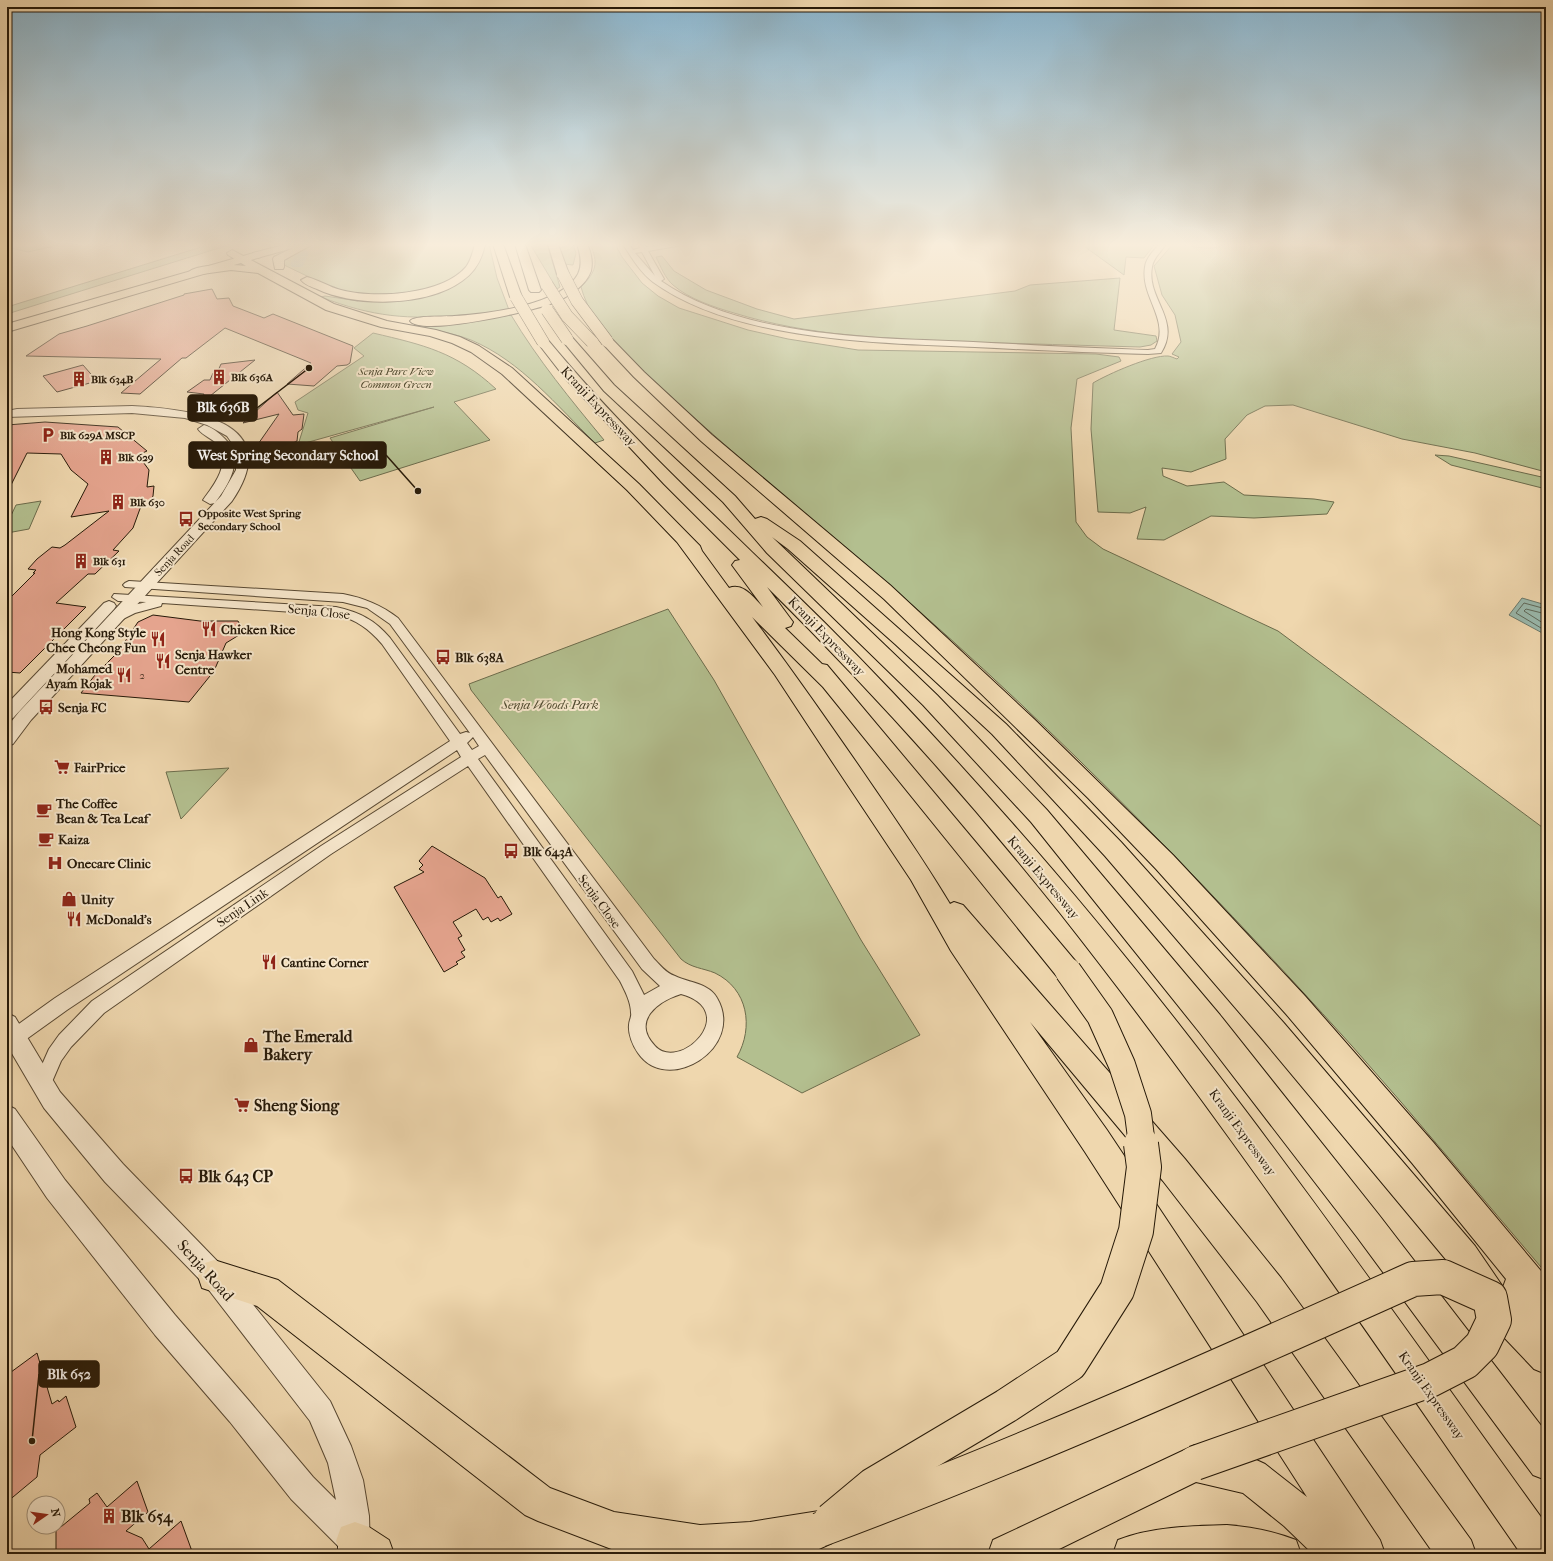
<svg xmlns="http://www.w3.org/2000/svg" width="1553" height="1561" font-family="'IM FELL French Canon',serif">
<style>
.green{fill:#b3bf8f;stroke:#6c6c4c}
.water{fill:#9ab9ad;stroke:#6c796b}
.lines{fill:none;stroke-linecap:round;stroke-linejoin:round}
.shore{stroke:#60695a;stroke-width:1}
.river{fill:#9ab9ad;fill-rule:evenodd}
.building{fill:#e5a48e;stroke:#261908}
.minor-casing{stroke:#584832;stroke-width:2}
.tertiary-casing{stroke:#584832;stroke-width:2}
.primary-casing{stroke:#261908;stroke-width:2}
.trunk-casing{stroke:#261908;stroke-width:2}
.motorway-casing{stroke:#261908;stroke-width:2}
.minor{fill:#f5e5ca;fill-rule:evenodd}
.tertiary{fill:#f5e5ca;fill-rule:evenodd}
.primary{fill:#efd7ae;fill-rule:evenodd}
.trunk{fill:#efd7ae;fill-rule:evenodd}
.motorway{fill:#efd7ae;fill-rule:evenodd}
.motorway-bridge-far2-casing{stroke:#261908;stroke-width:13;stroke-linecap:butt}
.motorway-bridge-far1-casing{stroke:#261908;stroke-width:28;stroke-linecap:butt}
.motorway-bridge-casing{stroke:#261908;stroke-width:36;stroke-linecap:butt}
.motorway-bridge-far2{stroke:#efd7ae;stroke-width:12}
.motorway-bridge-far1{stroke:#efd7ae;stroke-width:26}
.motorway-bridge{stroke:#efd7ae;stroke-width:34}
.labels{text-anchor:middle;stroke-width:4;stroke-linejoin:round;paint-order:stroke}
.far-park-label{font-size:11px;font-style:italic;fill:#504b30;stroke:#f5e5ca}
.far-poi-label{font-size:11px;font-weight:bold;fill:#261908;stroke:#f5e5ca;text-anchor:start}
.far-street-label{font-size:11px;fill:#261908;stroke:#f5e5ca}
.number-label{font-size:11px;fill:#563c2a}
.street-label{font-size:13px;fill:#261908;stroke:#f5e5ca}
.poi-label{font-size:13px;font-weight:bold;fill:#261908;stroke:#f5e5ca;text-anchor:start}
.park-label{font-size:13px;font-style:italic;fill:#504b30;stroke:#f5e5ca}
.near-poi-label{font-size:16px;font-weight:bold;fill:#261908;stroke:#f5e5ca;text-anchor:start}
.near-street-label{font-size:16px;fill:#261908;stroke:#f5e5ca}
.leader{fill:none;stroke:#261908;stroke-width:1.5}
.callout-dot{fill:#261908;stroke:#f5e5ca;stroke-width:1.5}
.callout{fill:#261908;stroke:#261908;stroke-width:1.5}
.callout-label{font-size:14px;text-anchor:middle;font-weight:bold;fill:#fff}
</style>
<rect width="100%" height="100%" fill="#efd7ae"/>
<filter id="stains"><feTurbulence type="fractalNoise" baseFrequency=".005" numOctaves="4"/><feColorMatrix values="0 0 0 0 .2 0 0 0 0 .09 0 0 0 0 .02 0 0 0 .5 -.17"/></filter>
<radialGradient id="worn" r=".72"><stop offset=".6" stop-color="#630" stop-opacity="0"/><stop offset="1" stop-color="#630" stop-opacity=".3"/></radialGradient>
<g class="green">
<path d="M7,244H63L28,252L7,247Z"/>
<path d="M211,244H232L7,314V307Z"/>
<path d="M312,244H489L497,278L509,310C494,314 478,314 463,315C408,320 373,317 321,297L325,296L358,301L365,296L334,289L282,264L283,258Z"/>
<path d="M530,244H547L560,287L557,289Z"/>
<path d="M557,244H573L576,253L573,265L564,264Z"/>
<path d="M590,244H615L622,257L642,283L658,296L679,308L748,330L788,339L858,350L1096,354L1119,357L1121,361L1077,379L1071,428L1076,522L1087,537L1103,549L1278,631L1546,830V1273C1481,1197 1418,1120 1352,1046C1195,872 1031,704 852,553C793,503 735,455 678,403C645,372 593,333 581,287C596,272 599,263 590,244Z"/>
<path d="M1081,244H1155L1144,258L1126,257L1124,275Z"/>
<path d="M1173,244C1189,244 1211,253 1225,244H1546V472L1475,453L1402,439L1293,405L1265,406L1247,415L1225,439L1226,459L1191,472L1162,468L1163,476L1187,486L1224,482L1244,495L1314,499L1334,502L1327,514L1254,518L1211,516L1164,540L1137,539L1146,507L1130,513L1098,512L1091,429L1093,383C1108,374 1151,355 1168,356C1170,356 1174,358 1177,359L1179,357L1172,354L1181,342L1175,315L1162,295L1154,266Z"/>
<path d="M662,256L674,271L706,290L757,309L794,319L1015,291L1030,285L1120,278L1114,330L1156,336L1157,341L1151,345L1140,347C1082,345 1023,344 965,342C886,339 809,336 734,313C714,307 689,299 673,285C665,278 661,267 656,257Z"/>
<path d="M511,315C538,360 571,400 604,440L595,443C557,406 521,361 471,340C453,333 433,330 414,325L418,323L485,319Z"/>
<path d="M373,333C424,345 456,352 496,389L454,402L490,440L360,481L330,438L434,407L298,445L308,413L298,410L295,402L364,356L354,348Z"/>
<path d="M1435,455L1449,456L1546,478V489L1451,465Z"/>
<path d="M41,501L29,529L7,533V524L16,505Z"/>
<path d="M668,609L714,680L861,940L920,1035L802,1093L737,1057C754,1027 748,989 715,973C703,968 691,968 681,959L471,690L469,684Z"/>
<path d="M229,768L181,819L166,772Z"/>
</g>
<path class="water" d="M1522,598L1546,605V635L1509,615Z"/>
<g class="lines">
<g class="shore">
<path d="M1546,609L1524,603L1516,613L1546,631"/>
<path d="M1546,614L1526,609L1524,611L1546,625"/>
</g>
<path class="river" d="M302,250L307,251L309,254L302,267H292L290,264L297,251Z"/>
</g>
<g class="building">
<path d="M212,289L217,299L229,298L233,306L264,318L273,314L353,346L350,363L347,365L337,366L314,386L287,384L311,363L225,328L186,358H182L140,394L121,393L161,359L26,356L59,334L87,326L184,295V294Z"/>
<path d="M255,360L200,404L204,394L187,392L204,380H210L213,373H217L221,364Z"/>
<path d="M83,365L97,381L57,392L43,376Z"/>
<path d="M277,392L293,415L304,414L302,429L298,432L297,441L291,444L278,447H256L279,414L243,423Z"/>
<path d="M45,422L118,427L147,451L138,455L149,470L147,487L154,486L153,496L149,505L141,506L133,528L113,550L119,551L95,574H88L56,603L86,607L20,673L7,672V601L35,573H33L36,570L28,569L37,559L52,547L60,548L65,545L109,511L71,517L88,484L71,470L61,454L27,453L7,493V425Z"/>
<path d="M153,615L200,621H238L244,632L226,643L214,671L189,702L81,693L95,675L118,652L138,622Z"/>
<path d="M432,846L485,878L498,898L501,896L512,914L500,921L498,918L491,922L488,917L483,920L476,909L453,922L462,936L458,938L465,950L461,952L465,957L456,962L458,964L444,972L394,887L424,872L419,869L423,865L419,861Z"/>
<path d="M37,1353L52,1404L58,1400L59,1402L66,1396L76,1427L40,1455L37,1477L7,1502V1375Z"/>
<path d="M137,1481L148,1512L126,1531L142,1538L149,1549L181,1521L193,1554H56V1531L90,1503L89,1499L97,1493L107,1507Z"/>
</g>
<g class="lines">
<defs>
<g id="minor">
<path d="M623,244H629L633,250L640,248L638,244H644L646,247L680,244L677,246L648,251L664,279L661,281C743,338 876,338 973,342C1031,345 1089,348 1148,350L1155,349C1171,320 1140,297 1145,267C1146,258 1154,250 1160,244H1166C1162,251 1153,258 1152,267C1146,299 1182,320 1161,353L1148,354C1090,353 1033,350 975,347C878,343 734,341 653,282C640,272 631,257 623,244ZM642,252L655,276L635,253Z"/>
<path d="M129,581L343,594C364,598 381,605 398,618L654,959C660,965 666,973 675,976C689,983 709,983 717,998C746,1048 667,1096 638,1053C633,1046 628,1034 629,1025C629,1021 632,1016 631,1013C631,1002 625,991 620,981L468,766L331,854L104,1013L71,1047L61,1061L48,1091L42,1094L36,1091L33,1085L49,1049L59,1035L92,1001L321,846L461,757L457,750L67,1010L21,1043L15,1045L9,1043L7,1035L9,1031L55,998L450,741L382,644C369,629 356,619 336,615L162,603L161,606L135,613L117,622L111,618C118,608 134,605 146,602L118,601L112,597L114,594L336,607C359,612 375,620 390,638L460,734L466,732L470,733L390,624L367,608L343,602L125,587L123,585L125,583ZM473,737L479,746L472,750L467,743ZM485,755L642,969L660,986L644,995L632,971L478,759ZM681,994C742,1011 680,1073 655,1046C631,1021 658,1001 681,994Z"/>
</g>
<g id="tertiary">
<path d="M132,406C190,409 287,420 232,501L31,720L13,744L7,746V727L19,712L221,496L236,470V449L227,436L207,425L185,418L132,413L7,417V411L17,409Z"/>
<path d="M204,425C212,427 219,433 225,439C245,459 229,484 215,503L210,504L203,500C214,485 231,464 218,445C212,438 203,436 198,429Z"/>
<path d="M109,601L114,603L116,606L114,609L13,718L7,720V704L104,603Z"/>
<path d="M7,1013L15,1017L60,1092L123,1164L223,1267L330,1401L351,1446L363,1480L369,1516L370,1554H338V1546L291,1499L230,1422L155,1335L47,1198L7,1138V1105L15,1109L65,1180L175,1315L250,1402L313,1477L336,1500L328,1463L310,1421L205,1285L105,1182L44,1108L7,1045Z"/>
</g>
<path id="primary" d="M287,244H302L301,246L257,258L252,255L253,253Z"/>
<path id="trunk" d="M257,252L262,255L261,257L7,332V324Z"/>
<g id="motorway">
<path d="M301,244H313L284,260V267L283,269H275L273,259L274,257Z"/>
<path d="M475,244H485C482,260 475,272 462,281C426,307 355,307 317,289C312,287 305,285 301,280L307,277C319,280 329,287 341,290C374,299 442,295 466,267C471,260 473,252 475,244Z"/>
<path d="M493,244H503L522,297L520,299L516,300L510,297Z"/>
<path d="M515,244H525L541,290L539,292H531L529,290Z"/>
<path d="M548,244H558L569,274L567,276L563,277L557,274Z"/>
<path d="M577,244H587C591,252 593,262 591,271C586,285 571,295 558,301C540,310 421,337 410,321C414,315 446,317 454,316C487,314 562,305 578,274C583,264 580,253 577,244Z"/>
<path d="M232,250L334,304L387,321L436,330L460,337L479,346L512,368L639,484L700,546L702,551L729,588C743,582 754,598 763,607L732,565L735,561L740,560L664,484L565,378L537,342L539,339H547C632,442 731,530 826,624C890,688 952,755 1012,823C1207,1043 1374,1286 1546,1524V1554H1521C1371,1338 1223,1120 1060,913C969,799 871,690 767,587L793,622L791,626L785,628L822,664L827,665L1077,963L1081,971L1077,979L1068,983L1059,979L823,687L752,617C791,668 827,720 863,772C893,816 923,859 950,904L954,902L963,905L1185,1159L1281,1278L1471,1540L1476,1554H1434L1257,1302L1163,1181L1030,1022L1107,1130L1380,1540L1385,1554H1313L1284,1526L1243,1493L1196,1482L1049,1554H988L993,1540L1195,1445L1252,1458L1265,1464L1307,1497L1085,1152L951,951L911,880L835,766L775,675L677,542L627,490L502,374L471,352L452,343L430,336L381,327L326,310L258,273L231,270L195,275L189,272C196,264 235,264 246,266L228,255L227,253Z"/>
<path d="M567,335L571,336L614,385L735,496L755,519L761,517L767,519L800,541L1006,724L1121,842L1283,1022L1475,1246L1503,1287L1506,1279L1412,1163L1286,1014L1156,869L1088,798L884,599L701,441L634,377L603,344L601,341L603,338H611L644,372L712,435L890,585L1034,719L1173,855L1305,996L1433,1142L1546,1277V1374L1534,1369L1478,1310L1453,1268L1263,1040L1105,856L992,734L895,644L788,549L772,537L937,695L1047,810L1220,1015L1379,1215L1546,1432V1480L1533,1475L1357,1237L1200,1033L1031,822L923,705L767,553L723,502L604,391L561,339Z"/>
<path d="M214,1260L278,1280L550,1488L614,1512L700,1525L750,1522L819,1511L832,1517L838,1530L832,1543L819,1549L788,1554H640L614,1550L538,1521L525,1515L257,1306L202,1288L198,1276L202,1264Z"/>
<path d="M355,1522L369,1527L389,1540L394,1554H341L336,1541L341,1527Z"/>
<path d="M1227,1525C1252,1527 1273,1531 1296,1540L1301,1554H1113L1118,1540C1151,1527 1192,1526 1227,1525Z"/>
</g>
</defs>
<use href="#minor" class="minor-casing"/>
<use href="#tertiary" class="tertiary-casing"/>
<use href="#primary" class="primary-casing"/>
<use href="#trunk" class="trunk-casing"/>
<use href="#motorway" class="motorway-casing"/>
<use href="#minor" class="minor"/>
<use href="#tertiary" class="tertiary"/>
<use href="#primary" class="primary"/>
<use href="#trunk" class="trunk"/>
<use href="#motorway" class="motorway"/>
<defs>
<g id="motorway-bridge-far2">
<path d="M563,274L577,301L607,341"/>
<path d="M547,285L567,316L592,342"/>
<path d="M516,297L543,342"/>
<path d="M547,310L567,339"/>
</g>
<path id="motorway-bridge-far1" d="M1068,971L1100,1016L1122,1065L1138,1114L1142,1145"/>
<g id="motorway-bridge">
<path d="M831,1520L873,1485L1006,1406L1070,1364L1117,1290L1136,1231L1144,1167L1141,1144"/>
<path d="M819,1530C1021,1455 1217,1367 1413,1279L1443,1277L1490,1298L1494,1320L1482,1345L1465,1362L1430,1380L1195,1463"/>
</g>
</defs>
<use href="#motorway-bridge-far2" class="motorway-bridge-far2-casing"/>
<use href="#motorway-bridge-far1" class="motorway-bridge-far1-casing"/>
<use href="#motorway-bridge" class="motorway-bridge-casing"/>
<use href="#motorway-bridge-far2" class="motorway-bridge-far2"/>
<use href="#motorway-bridge-far1" class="motorway-bridge-far1"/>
<use href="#motorway-bridge" class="motorway-bridge"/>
</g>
<linearGradient id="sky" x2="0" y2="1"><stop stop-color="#89b6d0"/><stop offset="0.53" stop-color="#f8eddb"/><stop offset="1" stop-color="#f8eddb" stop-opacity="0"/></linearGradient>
<rect width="1553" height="462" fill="url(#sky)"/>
<defs>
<symbol id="building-bare" viewBox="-9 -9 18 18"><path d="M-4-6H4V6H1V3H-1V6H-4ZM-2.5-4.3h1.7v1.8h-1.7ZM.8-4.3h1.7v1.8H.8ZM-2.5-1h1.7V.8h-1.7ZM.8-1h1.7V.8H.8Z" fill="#8f2418" stroke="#f5e5ca" stroke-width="2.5" paint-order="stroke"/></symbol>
<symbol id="parking-bare" viewBox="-9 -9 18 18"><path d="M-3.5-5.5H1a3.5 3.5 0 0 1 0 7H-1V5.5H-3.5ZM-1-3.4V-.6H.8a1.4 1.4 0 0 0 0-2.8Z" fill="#8f2418" stroke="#f5e5ca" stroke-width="2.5" paint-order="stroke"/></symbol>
<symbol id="bus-bare" viewBox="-9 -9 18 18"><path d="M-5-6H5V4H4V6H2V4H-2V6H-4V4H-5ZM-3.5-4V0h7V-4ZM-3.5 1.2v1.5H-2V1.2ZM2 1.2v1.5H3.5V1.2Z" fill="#8f2418" stroke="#f5e5ca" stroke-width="2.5" paint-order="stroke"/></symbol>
<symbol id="restaurant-bare" viewBox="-9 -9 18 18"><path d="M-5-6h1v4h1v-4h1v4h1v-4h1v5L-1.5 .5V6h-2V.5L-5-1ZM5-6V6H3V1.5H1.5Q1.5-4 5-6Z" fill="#8f2418" stroke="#f5e5ca" stroke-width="2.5" paint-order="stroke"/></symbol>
<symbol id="supermarket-bare" viewBox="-9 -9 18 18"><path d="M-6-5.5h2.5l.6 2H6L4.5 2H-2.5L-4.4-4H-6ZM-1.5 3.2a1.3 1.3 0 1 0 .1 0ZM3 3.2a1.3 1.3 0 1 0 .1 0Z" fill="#8f2418" stroke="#f5e5ca" stroke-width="2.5" paint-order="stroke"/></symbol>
<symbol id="cafe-bare" viewBox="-9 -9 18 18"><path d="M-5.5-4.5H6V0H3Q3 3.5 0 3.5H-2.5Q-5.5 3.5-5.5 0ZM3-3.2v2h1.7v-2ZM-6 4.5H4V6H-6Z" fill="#8f2418" stroke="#f5e5ca" stroke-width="2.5" paint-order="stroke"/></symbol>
<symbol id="hospital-bare" viewBox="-9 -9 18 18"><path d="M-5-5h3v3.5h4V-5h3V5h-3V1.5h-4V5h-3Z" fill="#8f2418" stroke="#f5e5ca" stroke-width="2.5" paint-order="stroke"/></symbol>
<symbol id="shop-bare" viewBox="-9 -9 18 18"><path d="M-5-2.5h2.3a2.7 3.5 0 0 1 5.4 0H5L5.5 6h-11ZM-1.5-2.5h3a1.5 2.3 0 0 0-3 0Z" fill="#8f2418" stroke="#f5e5ca" stroke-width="2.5" paint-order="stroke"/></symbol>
</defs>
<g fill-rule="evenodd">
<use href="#building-bare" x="208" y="366" width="22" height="22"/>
<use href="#building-bare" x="68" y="368" width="22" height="22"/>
<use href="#parking-bare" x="37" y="424" width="22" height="22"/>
<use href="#building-bare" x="95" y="446" width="22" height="22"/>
<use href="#building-bare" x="107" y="491" width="22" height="22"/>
<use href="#bus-bare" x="175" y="508" width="22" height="22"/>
<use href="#building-bare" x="70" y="550" width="22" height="22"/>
<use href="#restaurant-bare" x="198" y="618" width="22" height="22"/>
<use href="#restaurant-bare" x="147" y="628" width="22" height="22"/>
<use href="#bus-bare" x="432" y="646" width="22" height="22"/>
<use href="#restaurant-bare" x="152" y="650" width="22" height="22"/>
<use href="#restaurant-bare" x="113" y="664" width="22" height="22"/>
<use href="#bus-bare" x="35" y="696" width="22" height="22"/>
<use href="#supermarket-bare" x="51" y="756" width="22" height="22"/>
<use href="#cafe-bare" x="33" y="799" width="22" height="22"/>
<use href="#cafe-bare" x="35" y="828" width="22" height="22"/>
<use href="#bus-bare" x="500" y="840" width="22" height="22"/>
<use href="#hospital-bare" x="44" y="852" width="22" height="22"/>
<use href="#shop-bare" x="58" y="888" width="22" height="22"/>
<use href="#restaurant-bare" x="63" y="908" width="22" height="22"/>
<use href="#restaurant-bare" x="258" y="951" width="22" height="22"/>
<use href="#shop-bare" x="240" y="1034" width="22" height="22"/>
<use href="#supermarket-bare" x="231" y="1094" width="22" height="22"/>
<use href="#bus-bare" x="175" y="1165" width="22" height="22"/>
<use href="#building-bare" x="98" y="1505" width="22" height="22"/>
</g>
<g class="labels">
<g class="far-park-label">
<text x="396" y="375">Senja Parc View<tspan x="396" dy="13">Common Green</tspan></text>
</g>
<g class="far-poi-label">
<text x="231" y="381">Blk 636A</text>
<text x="91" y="383">Blk 634B</text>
<text x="60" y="439">Blk 629A MSCP</text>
<text x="118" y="461">Blk 629</text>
<text x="130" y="506">Blk 630</text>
<text x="198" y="517">Opposite West Spring<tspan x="198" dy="13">Secondary School</tspan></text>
<text x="93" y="565">Blk 631</text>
</g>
<g class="far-street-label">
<text transform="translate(174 555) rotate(-47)" y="4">Senja Road</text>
</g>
<g class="number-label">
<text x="142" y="679">2</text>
</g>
<g class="street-label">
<text transform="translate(599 406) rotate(47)" y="5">Kranji Expressway</text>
<text transform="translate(319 611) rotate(6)" y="5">Senja Close</text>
<text transform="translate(827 636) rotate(46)" y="5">Kranji Expressway</text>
<text transform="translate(1044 877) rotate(50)" y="5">Kranji Expressway</text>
<text transform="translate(600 901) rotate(54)" y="5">Senja Close</text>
<text transform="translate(242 907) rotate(-34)" y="5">Senja Link</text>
<text transform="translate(1243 1132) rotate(54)" y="5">Kranji Expressway</text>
<text transform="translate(1432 1395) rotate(55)" y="5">Kranji Expressway</text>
</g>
<g class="poi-label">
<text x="221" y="634">Chicken Rice</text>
<text x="146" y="637" text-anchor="end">Hong Kong Style<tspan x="146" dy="15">Chee Cheong Fun</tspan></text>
<text x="175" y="659">Senja Hawker<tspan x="175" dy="15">Centre</tspan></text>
<text x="455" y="662">Blk 638A</text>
<text x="112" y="673" text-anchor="end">Mohamed<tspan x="112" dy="15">Ayam Rojak</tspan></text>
<text x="58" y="712">Senja FC</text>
<text x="74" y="772">FairPrice</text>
<text x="56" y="808">The Coffee<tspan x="56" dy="15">Bean &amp; Tea Leaf</tspan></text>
<text x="58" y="844">Kaiza</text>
<text x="523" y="856">Blk 643A</text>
<text x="67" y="868">Onecare Clinic</text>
<text x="81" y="904">Unity</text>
<text x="86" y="924">McDonald's</text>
<text x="281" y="967">Cantine Corner</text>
</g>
<g class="park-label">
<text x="550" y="709">Senja Woods Park</text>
</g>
<g class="near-poi-label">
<text x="263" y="1042">The Emerald<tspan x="263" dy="18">Bakery</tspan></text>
<text x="254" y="1111">Sheng Siong</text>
<text x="198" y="1182">Blk 643 CP</text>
<text x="121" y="1522">Blk 654</text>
</g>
<g class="near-street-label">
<text transform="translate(206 1270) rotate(48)" y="6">Senja Road</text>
</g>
</g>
<path class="leader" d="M309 368L257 408M418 491L386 455M32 1441L39 1374"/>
<g class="callout-dot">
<circle cx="309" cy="368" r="4"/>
<circle cx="418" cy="491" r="4"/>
<circle cx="32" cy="1441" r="4"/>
</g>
<g class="callout">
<rect x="188" y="395" width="69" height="26" rx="4"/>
<rect x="189" y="442" width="197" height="26" rx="4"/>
<rect x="39" y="1361" width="60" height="26" rx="4"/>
</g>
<g class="callout-label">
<text x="223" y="412">Blk 636B</text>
<text x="288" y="460">West Spring Secondary School</text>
<text x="69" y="1379">Blk 652</text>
</g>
<rect width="1553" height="1561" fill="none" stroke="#efd7ae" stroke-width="24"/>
<rect x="8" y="8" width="1537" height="1545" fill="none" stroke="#261908" stroke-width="2"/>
<rect x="12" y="12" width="1529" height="1537" fill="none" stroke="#261908"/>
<g transform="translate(46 1515) rotate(77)"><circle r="19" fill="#f5e5ca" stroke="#a2937c"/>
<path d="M0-3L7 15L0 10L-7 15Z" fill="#8f2418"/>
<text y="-6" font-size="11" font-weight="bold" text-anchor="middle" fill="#261908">N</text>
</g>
<rect width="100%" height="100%" filter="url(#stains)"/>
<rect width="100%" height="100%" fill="url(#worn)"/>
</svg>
